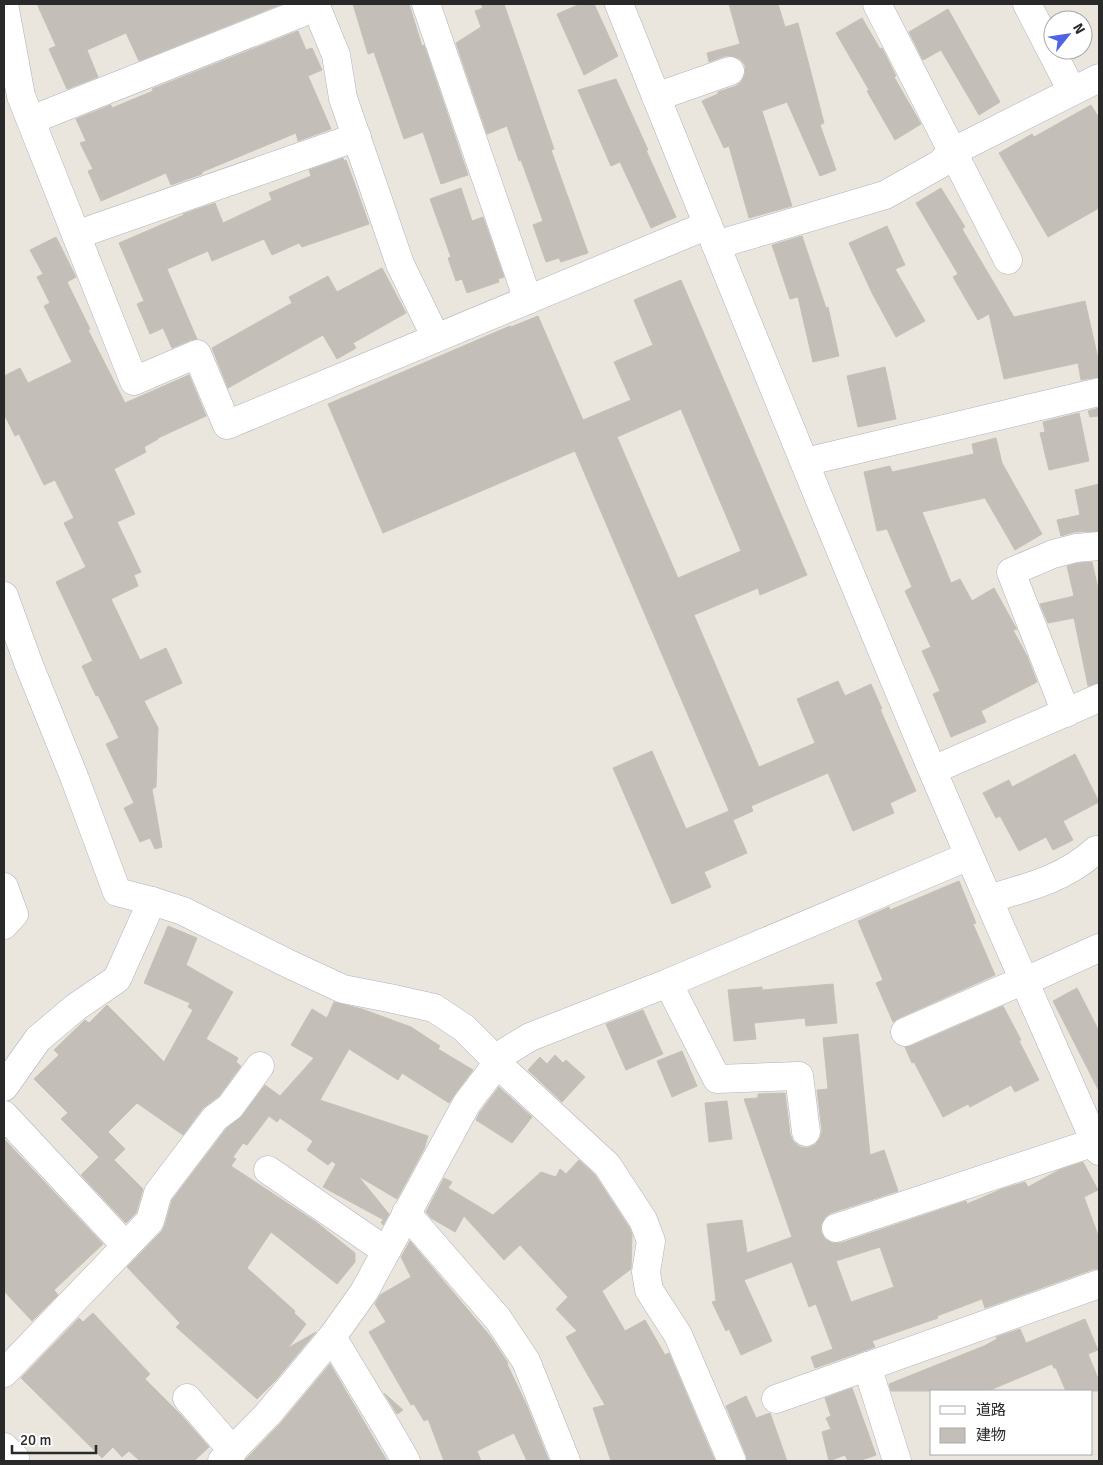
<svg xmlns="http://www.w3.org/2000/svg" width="1103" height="1465" font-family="Signika,'Noto Sans JP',sans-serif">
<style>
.building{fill:#c3bfb8;stroke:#c5c1b7;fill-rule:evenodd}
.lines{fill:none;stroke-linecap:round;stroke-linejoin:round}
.street-casing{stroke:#b0b2bc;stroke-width:29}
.street{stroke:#fff;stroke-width:28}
</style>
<rect width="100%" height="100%" fill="#eae5dd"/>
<g class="building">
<path d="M37,4H282L139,61L126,33L87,50L98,77L67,89L49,49L56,46Z"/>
<path d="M353,4H409L422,46L424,45L468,175L441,184L423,132L404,139L374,52L368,54Z"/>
<path d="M481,4H504L554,149L551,150L588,253L561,262L559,258L546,262L533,225L543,221L521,160L519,161L507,126L487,134L456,43L481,27L475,11L483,8Z"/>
<path d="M580,4H594L618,56L584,75L557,14Z"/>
<path d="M729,4H778L785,27L798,23L824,123L820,125L836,170L820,176L787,102L762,111L792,206L749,218L729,146L724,148L702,101L718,94V92L736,86L742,81L745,74V65L740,59L732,56H725L709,62L707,53L740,44Z"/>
<path d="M948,9L1000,102L979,115L941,50L923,60L909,32Z"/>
<path d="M862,18L880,49L882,48L896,76L894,77L921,124L895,140L867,91L869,90L836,33Z"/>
<path d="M298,31L306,50L312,48L322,70L308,76L331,129L298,141L296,133L202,172V174L171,185L166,173L101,201L88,171L93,169L80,143L86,141L76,119L111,105L112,108L153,91L152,89Z"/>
<path d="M616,79L648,150H646L676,217L651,228L620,162L611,166L578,90Z"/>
<path d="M1091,105L1099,118V208L1048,237L999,153L1032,134L1034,137Z"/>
<path d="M343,158L344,161L346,160L369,224L302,247L299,243L272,255L264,239L212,261L208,251L167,269L197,339L191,340L172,348L163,328L150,334L137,304L144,301L119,243L184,215L183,214L215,203L223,223L272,200L269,193L311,176L309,170Z"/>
<path d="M461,188L472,221L483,217L504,277L498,279L499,282L467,293L462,279L456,281L448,258L451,257L430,199Z"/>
<path d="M941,188L965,227L962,229L1014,317L1085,301L1099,363V377L1081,380L1078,363L1004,379L989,314L978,320L953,277L958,274L916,203Z"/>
<path d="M887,226L905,265L895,269L925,321L896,337L872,293L849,243Z"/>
<path d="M802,236L826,308L828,307L839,356L813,362L798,297L790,299L772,245Z"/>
<path d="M56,237L76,277L67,282L90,329L88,330L125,403L189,375L206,416L158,438V439L144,447L146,452L114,469L135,514L117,522L141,572L134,575L138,586L111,599L140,660L166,648L182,683L144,701L158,728L156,787L152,789L162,847L155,849L150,838L140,842L124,808L134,803L106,744L119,738L98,695L96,696L82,666L93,661L56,582L86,567L64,523L74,518L55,480L44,485L19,434L15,436L4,414V376L20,368L28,383L72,362L44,306L50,303L37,277L43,274L30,250Z"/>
<path d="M382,268L406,313L353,343L356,348L337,359L323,335L228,388L212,348L292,303L289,297L328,276L337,292Z"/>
<path d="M681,280L807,575L760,595L758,588L694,615L759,767L815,743L797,699L838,681L845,696L871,684L882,709H880L916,791L890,803L894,813L853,831L828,773L751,806L753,811L733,820L575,451L383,533L328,404L510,326L511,327L538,316L583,420L631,400L614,362L653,345L634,300ZM681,409L741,551L678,578L617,437Z"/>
<path d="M885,367L896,419L858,427L847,376Z"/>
<path d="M1099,408V416L1090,417L1088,411Z"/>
<path d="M1079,413L1089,461L1049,470L1040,433L1045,432L1043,422Z"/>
<path d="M996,438L1002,463L1042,534L1015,550L985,498L922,512L951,583L960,579L972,601L994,588L1016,628L1017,629L1013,630L1027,656L1037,682L981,711L986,722L951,737L933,694L940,691L922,651L931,647L905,591L912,587L887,529L877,531L864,472L890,466L892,472L974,454L972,444Z"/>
<path d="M1099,484V531L1074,532L1061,536L1057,520L1080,515L1075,490Z"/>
<path d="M1092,562L1099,593V683L1088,686L1074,618L1048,623L1040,604L1074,596L1067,566L1079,563Z"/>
<path d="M652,751L686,829L729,811L747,853L704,872L711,887L672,904L613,768Z"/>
<path d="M1075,754L1099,802L1063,821L1073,840L1053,850L1046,837L1019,851L1000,816L996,818L983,793L1009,780L1012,787Z"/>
<path d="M959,881L976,923L973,924L995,975L899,1018L893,1022L876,983L883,980L858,921L889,907L890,910Z"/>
<path d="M168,926L197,938L186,965L233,992L206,1039L238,1058L236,1062L241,1066L219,1096L203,1108L183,1135L137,1103L108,1132L125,1149L114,1160L143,1189L136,1213L126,1223L81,1175L99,1157L61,1119L68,1113L34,1079L59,1055L54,1050L85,1020L89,1023L107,1005L164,1062L193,1010L188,1007L190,1003L144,983Z"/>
<path d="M833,984L837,1023L806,1026L805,1018L754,1023L756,1039L734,1041L728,990L762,987V990Z"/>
<path d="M1077,988L1099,1031V1091L1053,1001Z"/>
<path d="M334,1002L362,1009L411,1027L440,1046L438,1049L473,1070L455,1094L449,1103L402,1073L398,1080L349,1049L320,1100L428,1136L424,1149L397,1199L358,1176L389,1214L383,1225L381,1222L384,1220L323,1187L336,1164L332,1161L328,1165L307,1150L313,1141L280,1118L277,1122L269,1116L247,1145L243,1143L233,1157L236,1159L231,1166L316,1222L355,1253V1262L337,1284L271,1232L247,1268L295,1311L294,1313L306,1324L288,1348L316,1332L275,1381L257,1399L176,1327L180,1323L127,1267L162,1231L165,1225L172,1200L226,1129L242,1116L265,1085L280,1096L314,1058L291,1045L312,1009L327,1018Z"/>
<path d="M1003,1006L1021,1040L1019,1041L1039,1080L1015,1092L1011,1085L970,1107L968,1104L943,1117L914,1062L912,1063L905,1047L911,1046Z"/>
<path d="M643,1010L663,1054L626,1070L606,1024Z"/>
<path d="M858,1034L870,1155L884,1150L898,1191L831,1213L825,1217L821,1225V1232L825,1239L832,1243H841L966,1201L967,1204L1002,1189L1025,1182L1028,1187L1059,1170L1083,1162L1098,1190L1084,1197L1099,1238V1269H1094L985,1308L982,1299L937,1316L938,1318L872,1341L875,1347L815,1368L811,1357L833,1349L816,1304L809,1307L792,1262L744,1280L772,1341L741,1355L729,1329L726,1331L712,1302L716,1301L707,1224L742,1220L747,1253L792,1237L744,1099L758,1098V1094L785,1093L790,1134L793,1141L800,1147L807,1148L815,1145L820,1138L822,1131L817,1090L828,1089L823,1038ZM880,1247L894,1287L851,1302L836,1261Z"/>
<path d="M682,1051L697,1086L672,1097L657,1061Z"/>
<path d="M555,1055L563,1063L566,1060L585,1077L562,1102L528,1070L540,1057L547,1064Z"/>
<path d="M499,1087L532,1117L512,1143L476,1120L480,1112Z"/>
<path d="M727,1101L732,1139L709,1142L705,1103Z"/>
<path d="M4,1139L103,1244L54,1290L58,1295L32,1321L4,1291Z"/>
<path d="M579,1160L595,1175L629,1227L632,1234L631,1269L602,1291L625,1331L645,1320L665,1355L669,1353L715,1461H611L593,1408L605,1405L566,1337L577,1331L556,1309L568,1297L520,1245L504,1260L464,1216L455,1232L431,1218L426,1212L444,1178L452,1182L448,1188L493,1215L541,1172L556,1177L560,1169L566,1174Z"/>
<path d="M410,1241L490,1336L508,1363L507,1364L527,1406L549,1461H527L514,1433L477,1451L481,1461H444L428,1419L424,1421L414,1404L411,1405L369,1332L386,1322L375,1304L380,1295L411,1277L401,1257Z"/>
<path d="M93,1313L150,1374L145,1379L181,1415L209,1447L194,1461H140L129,1451L122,1457L113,1447L102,1458L21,1378L79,1318L83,1322Z"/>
<path d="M1085,1319L1098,1350L1088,1354L1099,1381V1391H1066L1056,1368H1054L1052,1364L988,1391H891L889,1384L984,1346L997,1339L996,1337L1020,1329L1026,1343Z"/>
<path d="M330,1364L387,1461H244L280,1424Z"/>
<path d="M852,1388L876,1455L859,1461H848L845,1455L829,1461L822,1432L831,1429L826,1418L831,1416L825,1398Z"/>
<path d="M384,1393L403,1410L397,1414Z"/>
<path d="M746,1396L756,1418L770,1413L787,1461H747L746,1455L726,1406Z"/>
</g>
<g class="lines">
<defs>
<g id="street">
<path d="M4,4L21,96L134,381L197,354L227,425L708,225"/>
<path d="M315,4L336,55L343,98L400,264L436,338"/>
<path d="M426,4L528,300"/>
<path d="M619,4C721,259 824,514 931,767C986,896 1043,1023 1099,1151"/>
<path d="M877,4L1008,260"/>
<path d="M1027,4L1072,91"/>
<path d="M656,97L730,71"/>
<path d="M31,120L316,7"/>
<path d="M76,235L357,137"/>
<path d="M716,245L885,195L940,164L952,152L1099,78"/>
<path d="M805,462L1099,392"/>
<path d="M4,596L29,665L75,779L117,892L152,901L183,911L291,965L343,989L389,998L434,1008L464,1028L498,1062L501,1067L607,1165L643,1220L651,1241L646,1272L649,1290L678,1335L732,1461"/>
<path d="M1066,713L1011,572L1053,554L1076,548L1099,546"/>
<path d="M933,770L1099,698"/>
<path d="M4,887L14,914L4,925"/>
<path d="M988,899C1029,887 1064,879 1096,850"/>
<path d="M668,983L717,1079L799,1076L806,1132"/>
<path d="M905,1032L1024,980L1039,975L1099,948"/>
<path d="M4,1087L38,1039L76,1007L117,979L152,901"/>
<path d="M4,1115L126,1246"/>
<path d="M268,1170L386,1251"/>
<path d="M406,1213L498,1319L526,1361L566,1461"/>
<path d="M836,1228L1095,1142"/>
<path d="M332,1337L390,1433L406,1461"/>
<path d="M867,1366L897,1461"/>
<path d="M4,1373L150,1221L158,1193L215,1118L230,1107L260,1066"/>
<path d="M187,1398L233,1451"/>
<path d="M776,1399L1099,1284"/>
<path d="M4,1447L15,1458"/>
<path d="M222,1461L268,1414L332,1337L364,1292L467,1103L507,1051L530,1037L668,983L969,856"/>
</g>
</defs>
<use href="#street" class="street-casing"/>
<use href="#street" class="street"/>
</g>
<rect width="1103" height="1465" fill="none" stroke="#292929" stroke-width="10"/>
<rect x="930" y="1390" width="162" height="65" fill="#ffffff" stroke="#a9a9a9"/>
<rect x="940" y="1406" width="25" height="8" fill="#ffffff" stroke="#a9a9a9"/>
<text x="976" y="1415" font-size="15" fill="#292929">道路</text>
<rect x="940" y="1428" width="25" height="15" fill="#c3bfb8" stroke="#a9a9a9"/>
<text x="976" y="1440" font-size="15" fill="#292929">建物</text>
<g transform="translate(1068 35) rotate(60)"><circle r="24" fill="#ffffff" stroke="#a9a9a9"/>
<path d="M0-4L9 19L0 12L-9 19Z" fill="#4f63e5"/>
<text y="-8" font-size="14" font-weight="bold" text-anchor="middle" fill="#292929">N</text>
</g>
<path d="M12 1445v8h84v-8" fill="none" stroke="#292929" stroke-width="2.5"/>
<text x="20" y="1445" font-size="15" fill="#292929" stroke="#ffffff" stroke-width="4" paint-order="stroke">20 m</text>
</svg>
